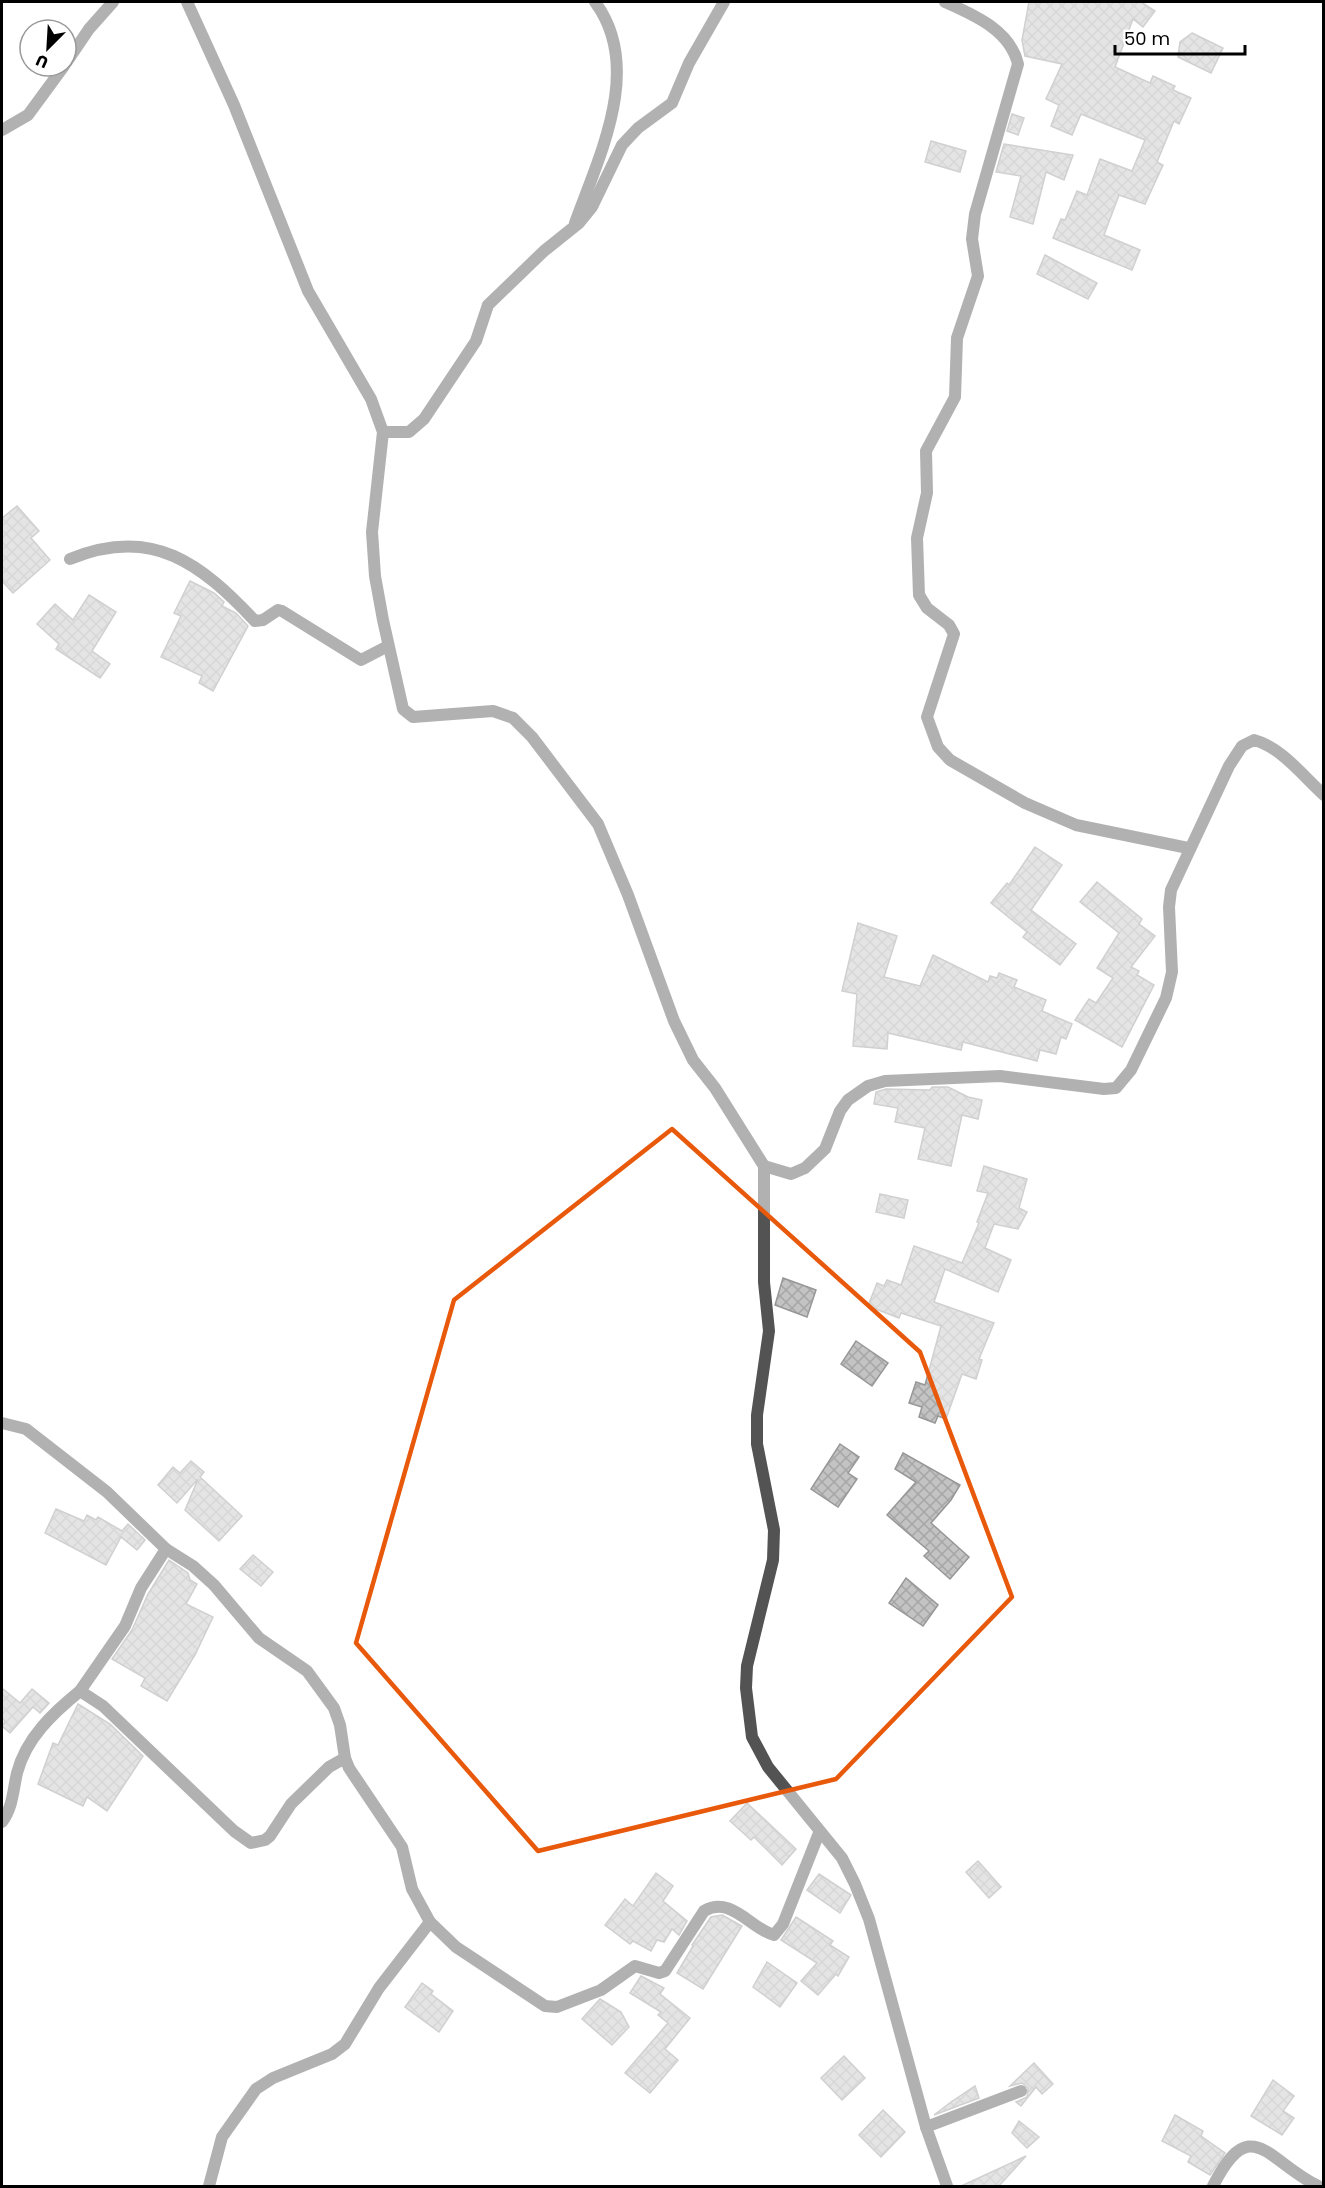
<svg xmlns="http://www.w3.org/2000/svg" width="1325" height="2188" font-family="Poppins,sans-serif">
<style>
.building{fill:url(#building-cross-hatch);stroke:#979797;stroke-width:1.5}
.lines{fill:none;stroke-linecap:round;stroke-linejoin:round}
.street{stroke:#535353;stroke-width:12}
.marked{fill:none;stroke:#e8590c;stroke-width:4.5;stroke-linejoin:round}
</style>
<defs>
<pattern id="building-cross-hatch" width="8" height="8" patternUnits="userSpaceOnUse" patternTransform="scale(1.5)"><rect width="8" height="8" fill="#c3c3c3"/><path d="M0 0l8 8M0 8l8-8" fill="none" stroke="#a6a6a6"/></pattern>
</defs>
<rect width="100%" height="100%" fill="#fff"/>
<g class="building">
<path d="M1029,2H1141L1155,11L1143,27L1133,19L1115,67L1150,83L1153,76L1175,86L1173,90L1191,98L1179,124L1174,121L1157,162L1163,165L1145,204L1119,195L1104,235L1140,250L1132,270L1053,238L1061,219L1065,220L1077,191L1087,195L1100,159L1132,171L1145,140L1081,114L1072,135L1051,126L1059,105L1046,99L1062,64L1025,56L1022,40Z"/>
<path d="M1192,33L1223,48L1211,73L1178,57L1180,42Z"/>
<path d="M1012,114L1024,118L1018,135L1007,131Z"/>
<path d="M931,141L966,151L960,172L925,162Z"/>
<path d="M1004,144L1073,155L1064,180L1046,172L1033,224L1010,217L1021,176L996,172Z"/>
<path d="M1045,255L1097,283L1088,299L1037,274Z"/>
<path d="M17,506L39,531L31,538L50,560L13,593L2,581V518Z"/>
<path d="M190,581L214,593L224,602L222,606L236,613L248,626L213,691L199,683L202,676L161,657L181,616L174,613Z"/>
<path d="M89,595L116,612L92,651L110,664L100,678L56,649L59,644L37,624L55,604L73,620Z"/>
<path d="M1035,847L1062,865L1031,910L1076,944L1060,965L1023,937L1027,932L991,903L1007,883L1009,885Z"/>
<path d="M1097,882L1142,919L1139,924L1155,936L1131,967L1139,971L1137,975L1154,985L1122,1047L1075,1020L1089,999L1096,1003L1113,978L1097,968L1119,933L1080,902Z"/>
<path d="M858,923L897,936L884,977L920,986L933,955L988,982L990,976L997,978L999,973L1017,980L1014,987L1046,1000L1042,1011L1072,1024L1066,1039L1061,1037L1056,1054L1040,1050L1037,1061L967,1043L963,1042L961,1050L888,1033L887,1049L853,1046L857,994L842,991Z"/>
<path d="M932,1087H948L968,1097L982,1100L978,1119L962,1115L951,1166L918,1159L925,1128L895,1122L898,1108L874,1104L876,1092L886,1089L930,1090Z"/>
<path d="M984,1166L1027,1179L1019,1208L1027,1212L1018,1229L994,1224L985,1248L1011,1260L998,1292L945,1269L934,1302L994,1323L979,1359L982,1360L976,1379L962,1374L946,1419L938,1416L935,1423L919,1417L922,1407L909,1403L916,1382L925,1385L941,1326L901,1313L899,1318L868,1306L877,1283L884,1286L887,1280L901,1285L914,1246L962,1263L979,1223L977,1222L988,1193L977,1191Z"/>
<path d="M880,1194L908,1200L904,1218L876,1212Z"/>
<path d="M783,1278L816,1290L807,1317L775,1305Z"/>
<path d="M856,1341L888,1363L872,1386L841,1364Z"/>
<path d="M840,1444L859,1457L848,1473L857,1479L838,1507L811,1489Z"/>
<path d="M903,1453L960,1485L951,1500L931,1523L969,1557L950,1579L924,1556L929,1551L887,1515L916,1482L895,1469Z"/>
<path d="M191,1461L204,1472L200,1477L242,1516L219,1541L185,1510L198,1479L177,1503L158,1485L173,1467L180,1473Z"/>
<path d="M56,1509L84,1521L87,1515L96,1520L98,1517L122,1531L128,1524L145,1540L137,1550L121,1537L106,1565L45,1533Z"/>
<path d="M253,1555L273,1572L261,1586L240,1569Z"/>
<path d="M169,1560L188,1573L190,1580L197,1584L186,1604L213,1617L195,1655L167,1701L141,1686L145,1678L112,1659L132,1630L148,1594Z"/>
<path d="M906,1578L938,1605L923,1626L889,1603Z"/>
<path d="M2,1688L20,1703L32,1689L49,1703L40,1713L33,1707L10,1733L2,1726L5,1721L2,1718Z"/>
<path d="M78,1704L110,1724L143,1756L107,1811L87,1797L83,1806L38,1784L53,1743L58,1745Z"/>
<path d="M747,1803L796,1849L782,1865L754,1837L751,1840L730,1821Z"/>
<path d="M978,1861L1001,1887L989,1898L966,1872Z"/>
<path d="M656,1873L673,1886L663,1901L687,1921L679,1935L672,1929L664,1942L657,1940L651,1951L633,1941L630,1944L605,1925L625,1899L633,1906Z"/>
<path d="M819,1874L851,1895L840,1913L807,1890Z"/>
<path d="M722,1915L742,1926L703,1989L677,1973L693,1946L692,1945L711,1917Z"/>
<path d="M796,1917L833,1941L830,1945L849,1957L838,1976L836,1974L818,1995L801,1981L817,1963L781,1940Z"/>
<path d="M767,1962L797,1983L780,2007L753,1987Z"/>
<path d="M641,1976L664,1988L660,1994L690,2018L665,2049L678,2060L650,2093L625,2073L668,2023L658,2015L661,2012L630,1993Z"/>
<path d="M422,1983L433,1991L431,1994L453,2011L439,2032L405,2007Z"/>
<path d="M600,1999L621,2012L629,2027L612,2045L582,2019Z"/>
<path d="M844,2056L865,2078L842,2100L821,2078Z"/>
<path d="M1034,2063L1053,2084L1042,2094L1036,2087L1021,2106L1016,2102L1027,2097L1028,2088L1022,2083L1010,2086Z"/>
<path d="M1273,2080L1294,2096L1283,2111L1294,2118L1282,2135L1251,2116Z"/>
<path d="M975,2086L979,2098L934,2115L951,2102Z"/>
<path d="M883,2110L905,2132L881,2157L859,2135Z"/>
<path d="M1175,2115L1203,2131L1201,2136L1225,2153L1210,2175L1188,2162L1191,2156L1162,2141Z"/>
<path d="M1019,2121L1039,2137L1027,2148L1012,2133Z"/>
<path d="M1026,2156L998,2187H959Z"/>
</g>
<g class="lines">
<g class="street">
<path d="M187,2L234,105L308,291L371,399L383,432L372,532L375,576L383,620L403,709L413,717L493,711L513,718L532,737L598,824L628,895L674,1021L693,1060L715,1088L764,1166V1282L769,1331L757,1415V1444L774,1530L773,1560L747,1666L746,1688L752,1737L768,1767L842,1858L855,1884L869,1919L926,2127L947,2186"/>
<path d="M945,2C974,15 1010,30 1018,64L975,214L972,239L978,276L957,338L955,397L926,451L927,493L917,538L919,595L927,608L949,625L954,634L927,717L938,747L950,760L1025,803L1076,825L1188,848"/>
<path d="M66,63L89,29L113,2"/>
<path d="M2,130L28,115L64,66"/>
<path d="M575,223C599,156 644,68 595,2"/>
<path d="M383,432H409L424,419L476,341L488,305L544,251L579,223L592,207L622,145L638,128L672,103L689,63L724,2"/>
<path d="M70,559C153,525 201,564 255,621L263,620L278,610L282,611L361,660L388,646"/>
<path d="M764,1166L791,1174L805,1168L825,1149L840,1111L848,1100L868,1086L885,1081L1000,1076L1104,1089L1116,1088L1131,1070L1166,998L1172,972L1169,907L1171,890L1229,766L1242,746L1254,740C1281,747 1303,776 1324,795"/>
<path d="M2,1423L26,1429L107,1492L166,1549L193,1566L214,1585L259,1638L307,1671L334,1708L340,1725L345,1758L349,1768L402,1847L412,1889L430,1922L456,1947L545,2006L557,2007L601,1990L635,1966L659,1973L665,1971L704,1911C731,1895 751,1929 774,1935L783,1924L819,1833"/>
<path d="M80,1691L125,1626L141,1588L166,1549"/>
<path d="M2,1822C13,1807 13,1790 17,1773C26,1738 53,1713 80,1691L103,1706L234,1831L251,1843L265,1840L270,1836L291,1804L329,1767L345,1758"/>
<path d="M926,2127L1021,2091"/>
<path d="M209,2186L222,2137L256,2089L273,2078L332,2054L345,2044L379,1988L430,1922"/>
<path d="M1213,2186C1251,2111 1267,2161 1318,2186"/>
</g>
</g>
<path d="M0 0H1325V2188H0ZM672,1129L920,1352L1012,1597L836,1779L538,1851L356,1643L454,1300Z" fill="#fff" fill-opacity=".55" fill-rule="evenodd"/>
<path class="marked" d="M672,1129L920,1352L1012,1597L836,1779L538,1851L356,1643L454,1300Z"/>
<rect width="1325" height="2188" fill="none" stroke="#000000" stroke-width="6"/>
<g transform="translate(48 48) rotate(204)"><circle r="28" fill="#ffffff" stroke="#999999" stroke-width="1.5"/>
<path d="M0-4.5L10 22L0 15L-10 22Z" fill="#000000"/>
<text y="-9" font-size="16" font-weight="bold" text-anchor="middle" fill="#000000">U</text>
</g>
<path d="M1115 45v9h130v-9" fill="none" stroke="#000000" stroke-width="3"/>
<text x="1124" y="45" font-size="18" fill="#000000" stroke="#ffffff" stroke-width="4.5" paint-order="stroke">50 m</text>
</svg>
